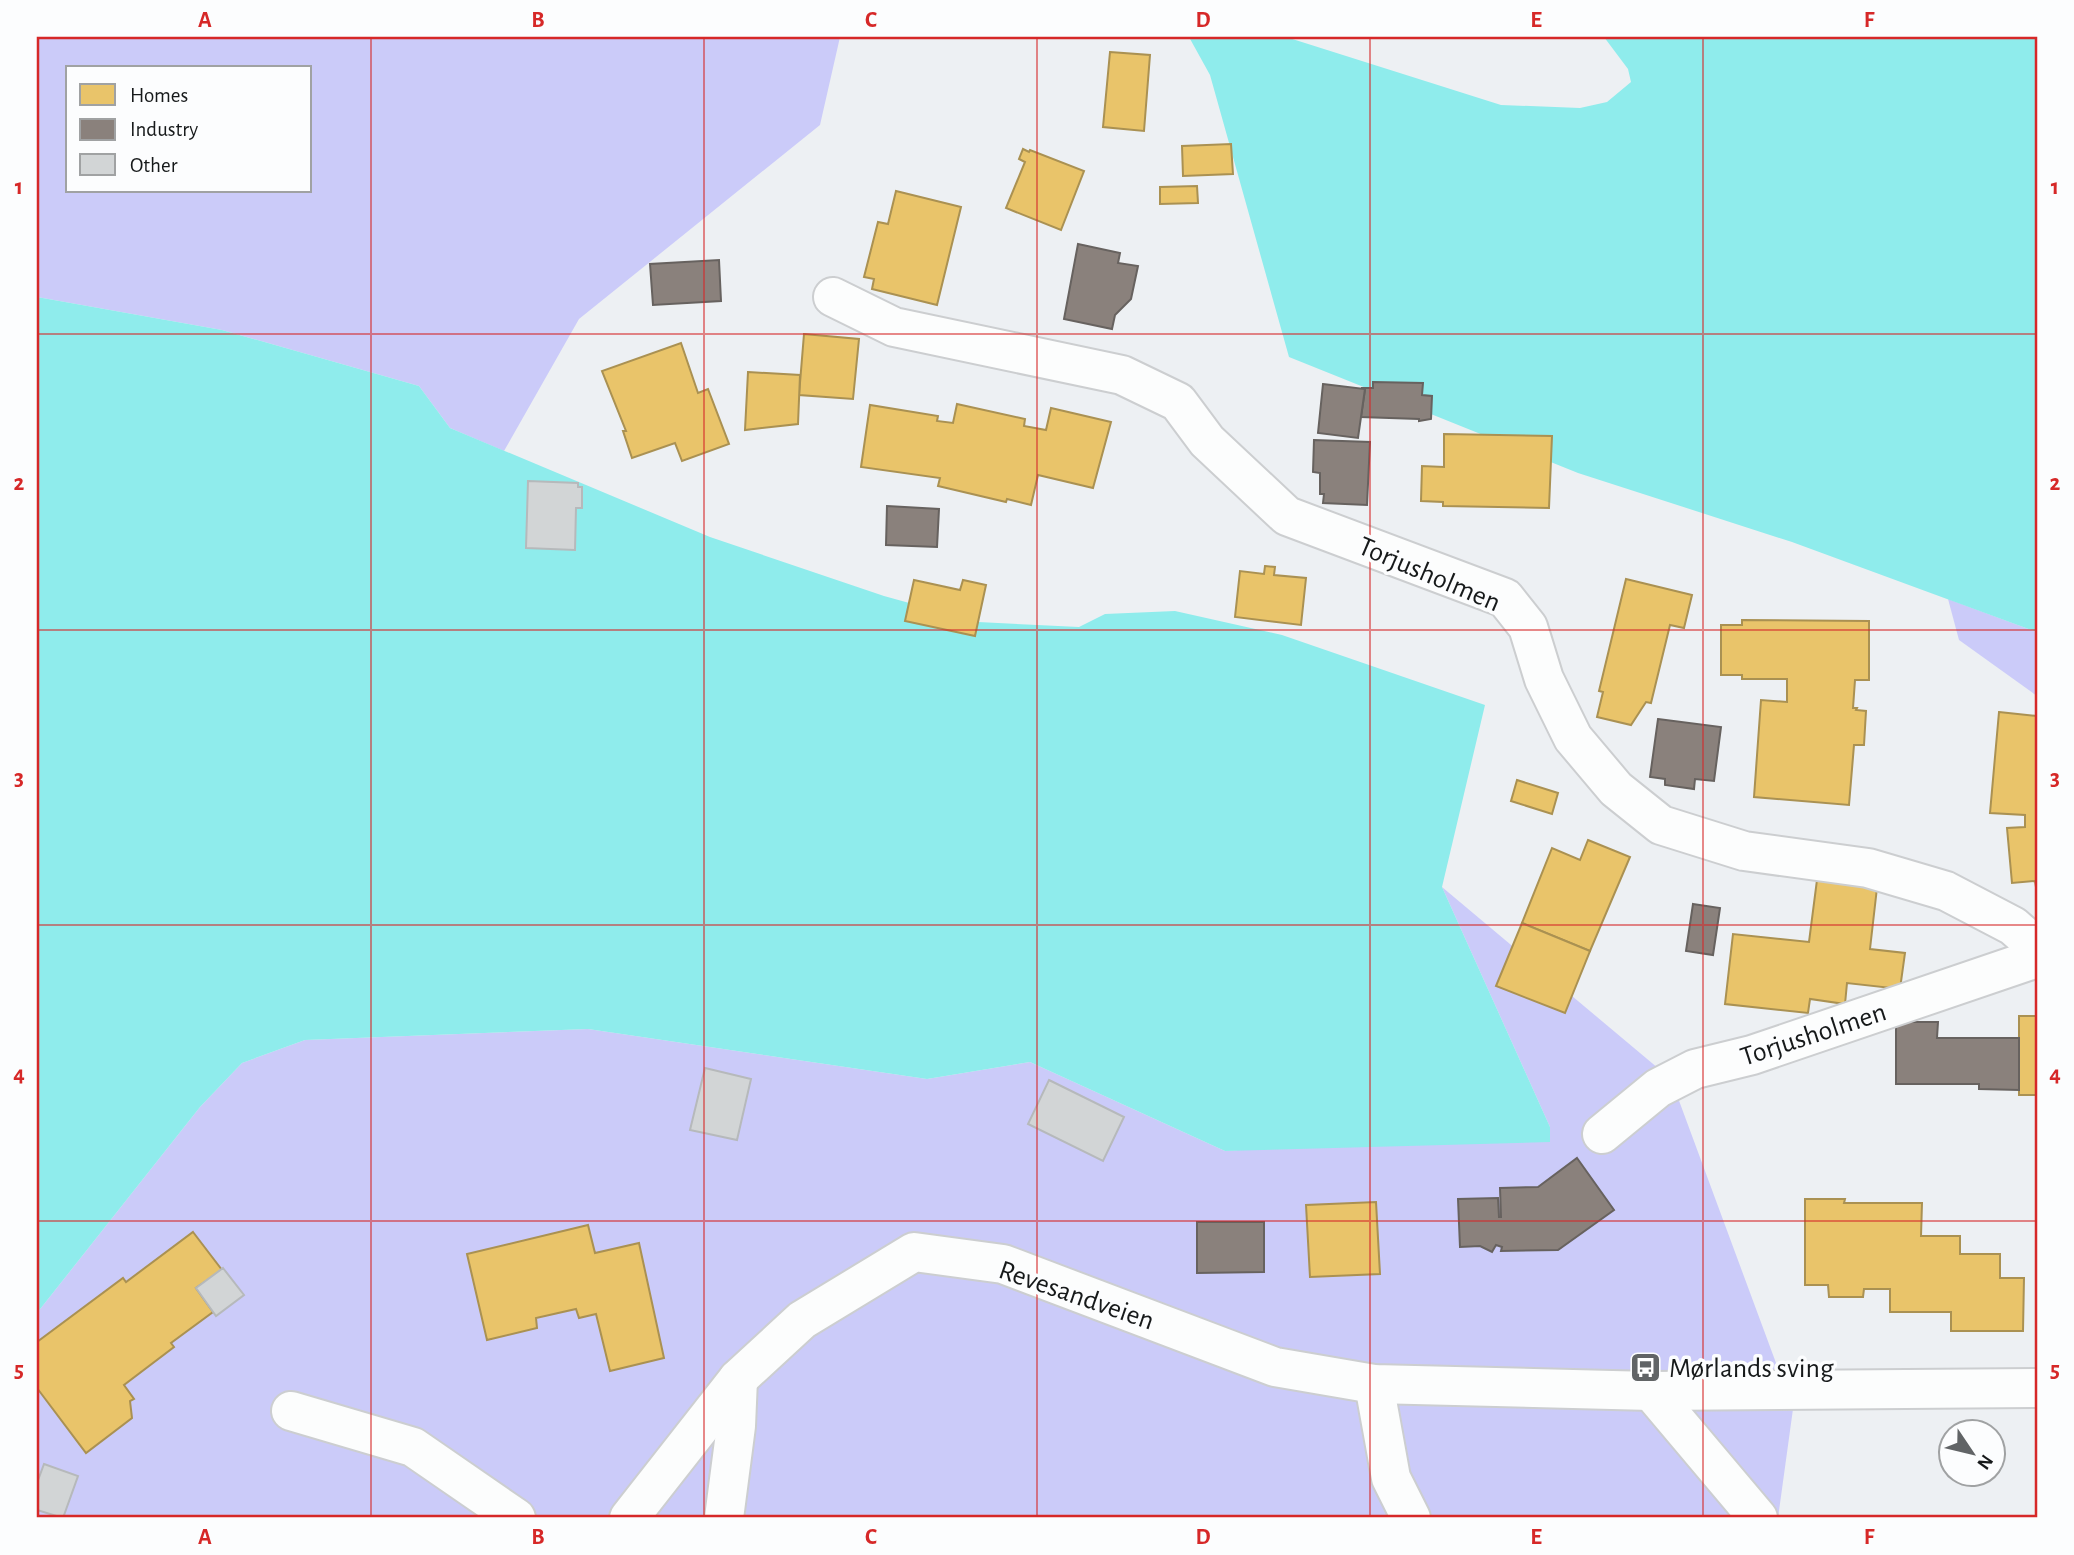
<svg xmlns="http://www.w3.org/2000/svg" width="2074" height="1555" font-family="'Alegreya Sans',sans-serif">
<style>
.forest{fill:#cbcbf9;fill-rule:evenodd}
.water{fill:#8fecec}
.homes{fill:#e9c46a;stroke:#aa9152;stroke-width:2}
.industry{fill:#8a817c;stroke:#67625f;stroke-width:2}
.building{fill:#d2d5d6;stroke:#b6b9bb;stroke-width:2}
.lines{fill:none;stroke-linecap:round;stroke-linejoin:round}
.minor-casing{stroke:#ccced0;stroke-width:42}
.secondary-casing{stroke:#ccced0;stroke-width:42}
.minor{stroke:#fcfdfd;stroke-width:38}
.secondary{stroke:#fcfdfd;stroke-width:38}
.grid{fill:none;stroke:#d62828;stroke-width:2;stroke-opacity:0.55}
.labels{text-anchor:middle;stroke-width:7;stroke-linejoin:round;paint-order:stroke}
.street-label{font-size:28px;fill:#16191a;stroke:#fcfdfe}
.poi-label{font-size:28px;fill:#16191a;stroke:#fcfdfe;text-anchor:start}
.neatline{fill:none;stroke:#d62828;stroke-width:2.5}
.grid-label{font-size:23px;text-anchor:middle;font-weight:bold;fill:#d62828}
</style>
<rect width="100%" height="100%" fill="#edf0f3"/>
<g class="forest">
<path d="M37,37H840L820,125L579,319L504,451L450,428L419,386L222,330L37,297ZM68,68H310V191H68Z"/>
<path d="M1948,599L2037,632V696L1959,640Z"/>
<path d="M1442,887L1671,1079L1793,1409L1778,1518H37V1313L200,1107L242,1063L305,1040L588,1029L927,1079L1030,1062L1225,1151L1550,1127Z"/>
</g>
<g class="water">
<path d="M1189,37H1286L1501,105L1580,108L1607,102L1631,82L1628,69L1604,37H2037V632L1792,542L1578,473L1289,357L1210,75Z"/>
<path d="M37,297L222,330L419,386L450,428L710,537L884,596L978,622L1079,627L1105,614L1175,611L1282,635L1485,705L1442,887L1550,1127V1142L1225,1151L1030,1062L927,1079L588,1029L305,1040L242,1063L200,1107L37,1313Z"/>
</g>
<g class="homes">
<path d="M1110,52L1150,55L1144,131L1103,127Z"/>
<path d="M1231,144L1233,174L1183,176L1182,146Z"/>
<path d="M1023,149L1029,152L1030,150L1084,171L1061,230L1006,208L1025,162L1019,159Z"/>
<path d="M1197,186L1198,203L1160,204V187Z"/>
<path d="M896,191L961,207L937,305L872,289L874,279L864,277L878,222L888,224Z"/>
<path d="M804,334L859,339L853,399L799,395Z"/>
<path d="M681,343L698,393L708,389L729,444L682,461L675,443L632,458L623,431H626L602,371Z"/>
<path d="M748,372L800,375L798,424L745,430Z"/>
<path d="M957,404L1025,419L1024,426L1046,430L1051,408L1111,422L1093,488L1038,475L1031,505L1007,499L1006,502L938,486L940,478L861,467L870,405L938,416L937,421L953,423Z"/>
<path d="M1444,434L1552,436L1549,508L1443,506V502L1421,501L1422,466L1444,467Z"/>
<path d="M1265,566L1275,567L1274,575L1306,578L1301,625L1235,617L1240,571L1264,574Z"/>
<path d="M1626,579L1692,595L1684,628L1670,625L1651,703L1646,702L1631,725L1597,717L1603,692L1599,691Z"/>
<path d="M914,580L960,590L963,580L986,585L975,636L905,621Z"/>
<path d="M1742,620L1869,621V680H1855L1853,708H1857L1856,710L1866,711L1864,745H1854L1849,805L1754,797L1761,700L1787,702V679H1742V675H1721V625H1742Z"/>
<path d="M1999,712L2037,716V893L2035,881L2012,883L2007,828L2025,827V815L1990,813Z"/>
<path d="M1517,780L1558,793L1552,814L1511,801Z"/>
<path d="M1588,840L1630,857L1590,951L1522,923L1552,848L1580,860Z"/>
<path d="M1818,872L1878,879L1870,949L1905,953L1900,989L1847,983L1845,1004L1810,999L1808,1013L1725,1004L1733,934L1809,942Z"/>
<path d="M1522,923L1590,951L1565,1013L1496,986Z"/>
<rect x="2019" y="1016" width="18" height="79"/>
<path d="M1805,1199H1845L1844,1203H1922L1921,1236H1960V1254H2000V1278H2024L2023,1331H1951V1312H1890V1289H1864L1863,1297H1829L1828,1285H1805Z"/>
<path d="M1376,1202L1380,1274L1310,1277L1306,1205Z"/>
<path d="M588,1225L595,1253L639,1243L664,1358L610,1371L596,1314L579,1318L576,1309L536,1318L537,1328L487,1340L467,1254Z"/>
<path d="M193,1232L222,1270L196,1288L213,1312L171,1343L174,1347L124,1385L134,1399L130,1401L132,1418L86,1453L37,1388V1342L123,1278L126,1282Z"/>
</g>
<g class="industry">
<path d="M1078,244L1120,253L1118,263L1138,266L1131,299L1115,315L1112,329L1064,319Z"/>
<path d="M719,260L721,301L653,305L650,264Z"/>
<path d="M1373,382L1423,383L1422,395L1432,396L1431,419L1419,421V419L1361,417L1365,389L1361,388H1373Z"/>
<path d="M1323,384L1365,389L1358,438L1318,433Z"/>
<path d="M1314,440L1370,442L1367,505L1323,503L1324,494H1320V473L1313,472Z"/>
<path d="M887,506L939,509L937,547L886,545Z"/>
<path d="M1658,719L1721,727L1714,781L1695,779L1694,789L1665,785V779L1650,777Z"/>
<path d="M1693,904L1720,908L1713,955L1686,951Z"/>
<path d="M1896,1022H1938L1937,1038H2019V1090L1979,1089V1084H1896Z"/>
<path d="M1577,1158L1614,1210L1558,1250L1501,1251L1502,1247L1496,1245L1492,1252L1480,1246L1460,1247L1458,1199L1498,1198L1499,1217H1501L1500,1188L1538,1187Z"/>
<path d="M1197,1222H1264V1272L1197,1273Z"/>
</g>
<g class="building">
<path d="M528,481L578,483V487H582V508H576L575,550L526,548Z"/>
<path d="M705,1068L751,1079L737,1140L690,1130Z"/>
<path d="M1049,1080L1124,1117L1103,1161L1028,1124Z"/>
<path d="M223,1268L244,1295L216,1316L196,1288Z"/>
<path d="M44,1464L78,1476L63,1518L37,1510V1483Z"/>
</g>
<g class="lines">
<defs>
<g id="minor">
<path d="M833,297L894,327L1122,375L1178,402L1207,441L1287,516L1505,598L1528,627L1544,679L1573,738L1616,789L1661,825L1744,851L1868,868L1946,891L2013,926L2037,947"/>
<path d="M1602,1134L1658,1088L1695,1069L1752,1055L2037,958"/>
<path d="M1374,1384L1391,1478L1411,1518"/>
<path d="M1651,1391L1758,1518"/>
<path d="M291,1411L413,1447L516,1518"/>
<path d="M724,1518L736,1426L738,1379"/>
</g>
<path id="secondary" d="M629,1518L738,1379L802,1320L914,1252L1003,1264L1275,1367L1374,1384L1651,1391L2037,1388"/>
</defs>
<use href="#minor" class="minor-casing"/>
<use href="#secondary" class="secondary-casing"/>
<use href="#minor" class="minor"/>
<use href="#secondary" class="secondary"/>
</g>
<path class="grid" d="M371,37V1518M704,37V1518M1037,37V1518M1370,37V1518M1703,37V1518M37,334H2037M37,630H2037M37,925H2037M37,1221H2037"/>
<defs>
<symbol id="bus-square" viewBox="-11 -11 22 22"><rect x="-9" y="-9" width="18" height="18" rx="4" fill="#616466" stroke="#fcfdfe"/><path d="M-5-6H5V4H4V6H2V4H-2V6H-4V4H-5ZM-3.5-4V0h7V-4ZM-3.5 1.2v1.5H-2V1.2ZM2 1.2v1.5H3.5V1.2Z" fill="#fff"/></symbol>
</defs>
<g fill-rule="evenodd">
<use href="#bus-square" x="1628" y="1350" width="35" height="35"/>
</g>
<g class="labels">
<g class="street-label">
<text transform="translate(1430 573) rotate(23)" y="10">Torjusholmen</text>
<text transform="translate(1813 1033) rotate(-18)" y="10">Torjusholmen</text>
<text transform="translate(1077 1294) rotate(19)" y="10">Revesandveien</text>
</g>
<g class="poi-label">
<text x="1669" y="1377">Mørlands sving</text>
</g>
</g>
<rect width="2074" height="1555" fill="none" stroke="#fcfdfe" stroke-width="77"/>
<rect x="66" y="66" width="245" height="126" fill="#fcfdfe" stroke="#a0a2a3" stroke-width="2"/>
<rect x="80" y="84" width="35" height="21" fill="#e9c46a" stroke="#a0a2a3" stroke-width="2"/>
<text x="130" y="102" font-size="21" fill="#16191a">Homes</text>
<rect x="80" y="119" width="35" height="21" fill="#8a817c" stroke="#a0a2a3" stroke-width="2"/>
<text x="130" y="136" font-size="21" fill="#16191a">Industry</text>
<rect x="80" y="154" width="35" height="21" fill="#d2d5d6" stroke="#a0a2a3" stroke-width="2"/>
<text x="130" y="172" font-size="21" fill="#16191a">Other</text>
<g transform="translate(1972 1453) rotate(125)"><circle r="33" fill="#fcfdfe" stroke="#a0a2a3" stroke-width="2"/>
<path d="M0-5L12 26L0 18L-12 26Z" fill="#616466"/>
<text y="-10" font-size="19" font-weight="bold" text-anchor="middle" fill="#16191a">N</text>
</g>
<rect x="38" y="38" width="1998" height="1478" class="neatline"/>
<g class="grid-label">
<text x="205" y="27">A</text>
<text x="538" y="27">B</text>
<text x="871" y="27">C</text>
<text x="1203" y="27">D</text>
<text x="1536" y="27">E</text>
<text x="1869" y="27">F</text>
<text x="19" y="194">1</text>
<text x="2055" y="194">1</text>
<text x="19" y="490">2</text>
<text x="2055" y="490">2</text>
<text x="19" y="785">3</text>
<text x="2055" y="785">3</text>
<text x="19" y="1081">4</text>
<text x="2055" y="1081">4</text>
<text x="19" y="1377">5</text>
<text x="2055" y="1377">5</text>
<text x="205" y="1544">A</text>
<text x="538" y="1544">B</text>
<text x="871" y="1544">C</text>
<text x="1203" y="1544">D</text>
<text x="1536" y="1544">E</text>
<text x="1869" y="1544">F</text>
</g>
</svg>
